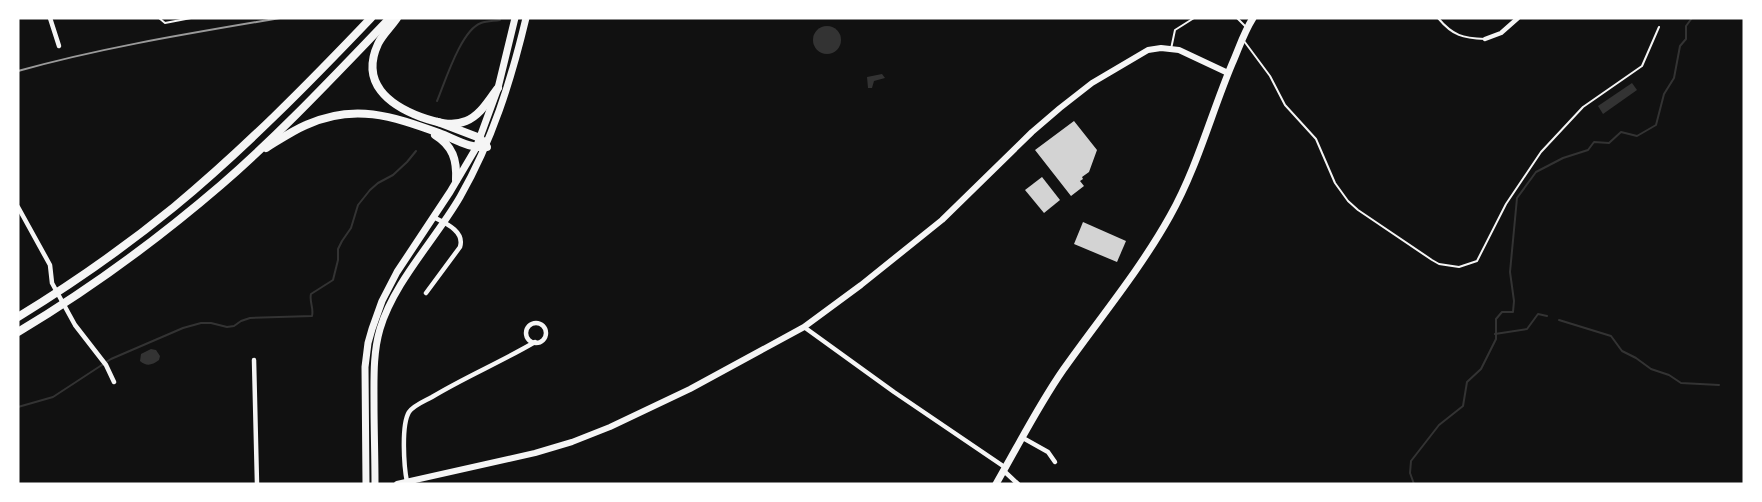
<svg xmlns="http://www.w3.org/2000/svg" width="1762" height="502" font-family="'Varela Round',sans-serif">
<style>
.water{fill:#333}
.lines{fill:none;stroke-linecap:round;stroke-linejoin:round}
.stream{stroke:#333;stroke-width:2}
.building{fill:#d3d3d3}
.service{stroke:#f5f5f5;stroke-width:2}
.minor{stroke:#f5f5f5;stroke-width:4.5}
.tertiary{stroke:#f5f5f5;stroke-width:6}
.secondary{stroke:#f5f5f5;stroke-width:7}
.trunk{stroke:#f5f5f5;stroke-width:8}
.rail{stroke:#9a9a9a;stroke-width:2}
</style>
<rect width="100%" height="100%" fill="#111"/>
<g class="water">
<circle cx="827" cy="40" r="14"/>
<path d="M882,74L885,78L874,81L872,88H868L867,77Z"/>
<path d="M1632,83L1637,90L1603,114L1598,106Z"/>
<path d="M151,349L156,350L160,356L159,360C152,365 147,367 140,361L141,354Z"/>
</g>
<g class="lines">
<g class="stream">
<path d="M437,101C445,82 461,30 481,23C487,21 494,21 500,20"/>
<path d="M1559,320L1611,336L1622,351L1636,358L1651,369L1669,375L1681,383L1719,385"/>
<path d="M1495,334L1527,329L1538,314L1547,316"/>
<path d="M18,407L53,397L111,359L183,328L201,323H211L227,327L234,326L241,321L250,318L312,316C314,308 309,301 311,294L333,280L338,260V249L342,241L351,228L358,205L370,190L378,183L393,175L407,162L416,151"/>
<path d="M1414,484L1410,473L1411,461L1439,425L1463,406L1467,382L1481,369L1496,339V319L1502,312H1513L1514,301L1510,272L1517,198L1536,172L1563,158L1588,150L1594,142L1609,143L1621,132L1637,136L1656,125L1664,94L1674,78L1680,46L1686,39V26L1692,18"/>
</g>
</g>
<g class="building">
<path d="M1074,121L1097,150L1089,172L1082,177L1083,179L1080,181L1084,186L1071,196L1035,150Z"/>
<path d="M1042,177L1060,200L1044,213L1025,190Z"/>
<path d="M1083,222L1126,241L1117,262L1074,244Z"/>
</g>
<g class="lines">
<g class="service">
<path d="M159,18L165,23L191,18"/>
<path d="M1237,18L1245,26"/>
<path d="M1438,18C1453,36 1463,38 1485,39"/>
<path d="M1244,41L1270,76L1285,105L1316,139L1335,183L1348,201L1358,210L1432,260L1439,264L1459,267L1477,261L1506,204L1541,152L1583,107L1642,66L1659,27"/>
<path d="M1171,49L1175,30L1194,18"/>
</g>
<g class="minor">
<path d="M50,18L59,46"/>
<path d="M1485,39L1501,33L1518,18"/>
<path d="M18,207L50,265L52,283L75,325L106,365L114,382"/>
<path d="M426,293L460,247C465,231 445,223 433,217"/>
<circle cx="536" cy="333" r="10"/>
<path d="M804,327L894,392L1006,468"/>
<path d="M254,360L257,484"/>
<path d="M1023,438L1048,452L1055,462"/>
<path d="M1004,471L1018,484"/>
<path d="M407,482C404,467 401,425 409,412C414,405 425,401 432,397C465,377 501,362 535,342"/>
</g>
<path class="tertiary" d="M397,484L535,453L572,442L610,427L690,389L804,327L861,285L942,220L1032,132L1060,108L1092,83L1148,50L1161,48L1179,50L1228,73"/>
<g class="secondary">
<path d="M366,484L365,367L368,343L372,329L382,301L397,272L450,192L476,148L498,88L515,18"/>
<path d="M375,484C375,457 374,429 374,402C374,378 373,353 380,329C394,282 435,240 460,197C492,141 511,81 526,18"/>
<path d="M996,484C1018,446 1038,406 1063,370C1099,319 1140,270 1170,216C1197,168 1211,114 1232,64C1239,48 1244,32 1253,18"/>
</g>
<g class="trunk">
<path d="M397,18C391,27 382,35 378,44C360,83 389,105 421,117C435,122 452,127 466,121C481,115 489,99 498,88"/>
<path d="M435,135C453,146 457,160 456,180"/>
<path d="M266,148C279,140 292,131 306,125C354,103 392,116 439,133C455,139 470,149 487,147L480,138L438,122"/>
<path d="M18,317C72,284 125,247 174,207C244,149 308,84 371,18"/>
<path d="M18,332C90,289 157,240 221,185C281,133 335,75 390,18"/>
</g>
<path class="rail" d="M18,71C104,47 192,33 280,18"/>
</g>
<rect width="1762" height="502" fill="none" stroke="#ffffff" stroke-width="39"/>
</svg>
